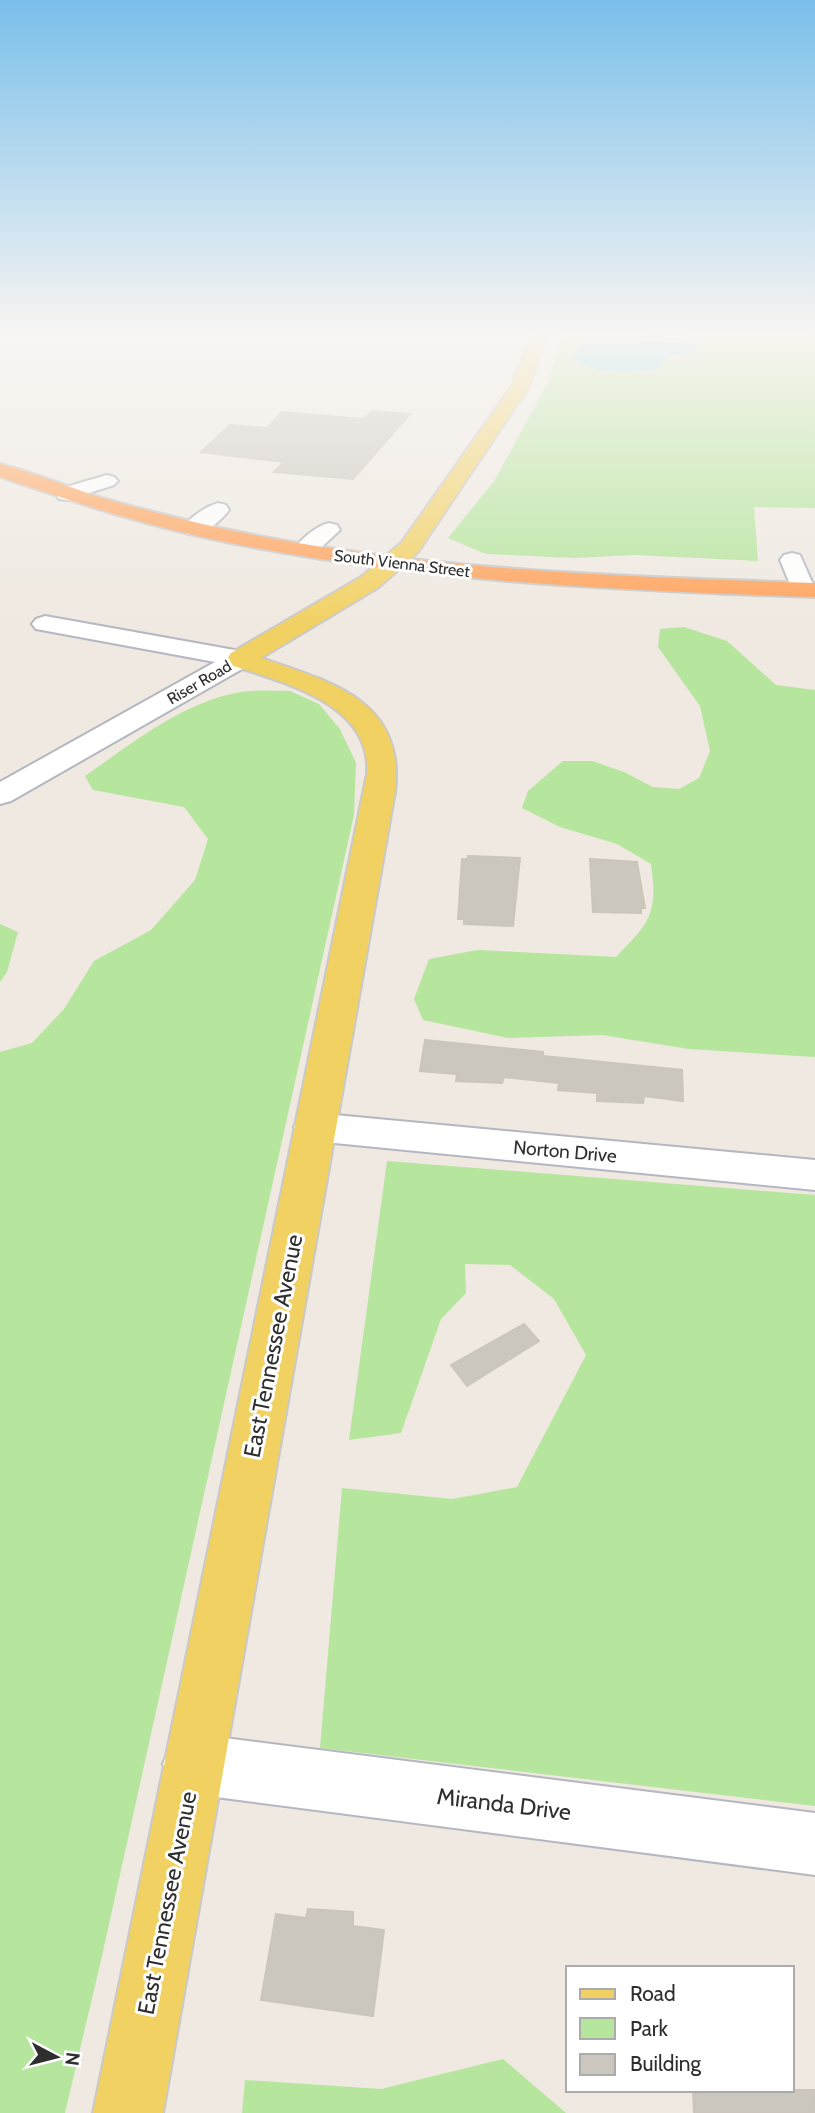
<svg xmlns="http://www.w3.org/2000/svg" width="815" height="2113" font-family="Cabin,sans-serif">
<style>
.green{fill:#b6e59e;fill-rule:evenodd}
.water{fill:#75cff0}
.building{fill:#cbc7bf;stroke:#cbc5ba;stroke-width:2}
.lines{fill:none;stroke-linecap:round;stroke-linejoin:round}
.minor-casing{stroke:#b4b7c1;stroke-width:4}
.major-casing{stroke:#c9c9c9;stroke-width:4}
.highway-casing{stroke:#c9c9c9;stroke-width:4}
.minor{fill:#fff;fill-rule:evenodd}
.major{fill:#f2d163;fill-rule:evenodd}
.highway{fill:#ffa35c;fill-rule:evenodd}
.labels{text-anchor:middle;stroke-width:6;stroke-linejoin:round;paint-order:stroke}
.far-street-label{font-size:16px;fill:#2e2e2e;stroke:#fff}
.street-label{font-size:19px;fill:#2e2e2e;stroke:#fff}
.near-street-label{font-size:23px;fill:#2e2e2e;stroke:#fff}
</style>
<rect width="100%" height="100%" fill="#efe9e1"/>
<g class="green">
<path d="M563,332L685,337L686,332H815V508L754,507L758,561L635,555L575,558L486,554L448,538L495,480L549,380ZM641,339H657L699,348L698,352L665,360Z"/>
<path d="M684,627L727,641L776,685L815,690V1057L689,1049L602,1035L508,1038L423,1020L414,999L429,959L478,950L616,957C650,922 658,914 651,864L617,844L560,827L522,808L528,791L563,761H592L624,772L653,787L679,789L699,778L710,751L700,706L658,647L660,629Z"/>
<path d="M290,691L319,704L340,729L356,763L354,815L102,1956L65,2113H0V1052L32,1043L64,1009L94,961L151,930L195,880L208,839L184,807L93,790L85,776C130,745 176,707 231,694C249,689 271,691 290,691Z"/>
<path d="M0,924L18,932L7,972L0,982Z"/>
<path d="M387,1161L815,1195V1806L320,1748L342,1488L452,1499L517,1487L586,1355L554,1299L510,1265L465,1264L466,1293L441,1319L401,1433L349,1440Z"/>
<path d="M503,2059L566,2113H242L245,2080L381,2089Z"/>
</g>
<path class="water" d="M602,337L695,344L699,352C689,355 674,354 666,359C660,363 660,367 653,369C629,374 590,373 571,358L583,341Z"/>
<g class="building">
<path d="M372,411L410,414L353,479L274,472L284,462L201,452L230,425L267,428L282,412L364,419Z"/>
<path d="M468,856L520,858L513,926L464,924V919H458L462,859H468Z"/>
<path d="M590,859L637,862L645,908H641V913L593,912Z"/>
<path d="M425,1040L543,1052V1056L682,1070L683,1101L644,1096L643,1103L597,1101V1093L558,1090L559,1083L504,1077L502,1083L456,1081L457,1074L420,1071Z"/>
<path d="M524,1324L539,1341L467,1386L451,1365Z"/>
<path d="M308,1909L353,1912V1926L384,1930L373,2016L261,2000L276,1914L306,1918Z"/>
<path d="M693,2090H814L815,2113H694Z"/>
</g>
<g class="lines">
<defs>
<g id="minor">
<path d="M107,475L114,477L118,481L114,485L67,500L59,499L56,494L59,489Z"/>
<path d="M218,503L226,505L229,510C219,523 202,537 186,533L183,528C190,517 205,507 218,503Z"/>
<path d="M329,523L337,525L340,530L313,555H297L293,550C301,539 316,526 329,523Z"/>
<path d="M792,553L800,555L815,589L812,594L803,596L794,594L780,560L784,555Z"/>
<path d="M45,616L240,651L249,653L253,659L249,665L11,801L0,804V782L215,662L36,629L32,624L36,619Z"/>
<path d="M314,1113L815,1160V1190L314,1141L300,1137L294,1127L300,1117Z"/>
<path d="M193,1734L815,1813V1875L193,1794L172,1785L163,1764L172,1743Z"/>
</g>
<path id="major" d="M532,332H548L529,387L418,552L379,587L261,658C332,682 406,701 395,792L163,2113H93L367,774C372,703 283,683 231,665L227,659L231,653L361,577L402,542L511,387Z"/>
<path id="highway" d="M0,464C36,473 70,488 106,499C136,508 167,515 198,523C400,570 609,576 815,583V597C608,590 401,581 198,536C131,521 65,499 0,477Z"/>
</defs>
<use href="#minor" class="minor-casing"/>
<use href="#major" class="major-casing"/>
<use href="#highway" class="highway-casing"/>
<use href="#minor" class="minor"/>
<use href="#major" class="major"/>
<use href="#highway" class="highway"/>
</g>
<linearGradient id="sky" x2="0" y2="1"><stop stop-color="#7abfeb"/><stop offset="0.53" stop-color="#f8f5f2"/><stop offset="1" stop-color="#f8f5f2" stop-opacity="0"/></linearGradient>
<rect width="815" height="628" fill="url(#sky)"/>
<g class="labels">
<g class="far-street-label">
<text transform="translate(402 563) rotate(7)" y="6">South Vienna Street</text>
<text transform="translate(199 682) rotate(-30)" y="6">Riser Road</text>
</g>
<g class="street-label">
<text transform="translate(565 1151) rotate(5)" y="7">Norton Drive</text>
</g>
<g class="near-street-label">
<text transform="translate(273 1346) rotate(-79)" y="8">East Tennessee Avenue</text>
<text transform="translate(504 1804) rotate(7)" y="8">Miranda Drive</text>
<text transform="translate(167 1903) rotate(-79)" y="8">East Tennessee Avenue</text>
</g>
</g>
<rect x="566" y="1966" width="228" height="126" fill="#ffffff" stroke="#ababab" stroke-width="2"/>
<rect x="580" y="1989" width="35" height="10" fill="#f2d163" stroke="#ababab" stroke-width="2"/>
<text x="630" y="2001" font-size="21" fill="#2e2e2e">Road</text>
<rect x="580" y="2018" width="35" height="21" fill="#b6e59e" stroke="#ababab" stroke-width="2"/>
<text x="630" y="2036" font-size="21" fill="#2e2e2e">Park</text>
<rect x="580" y="2054" width="35" height="21" fill="#cbc7bf" stroke="#ababab" stroke-width="2"/>
<text x="630" y="2071" font-size="21" fill="#2e2e2e">Building</text>
<g transform="translate(56 2057) rotate(97)" stroke="#ffffff" stroke-width="5" paint-order="stroke">
<path d="M0-5L12 26L0 18L-12 26Z" fill="#2e2e2e"/>
<text y="-10" font-size="19" font-weight="bold" text-anchor="middle" fill="#2e2e2e">N</text>
</g>
</svg>
